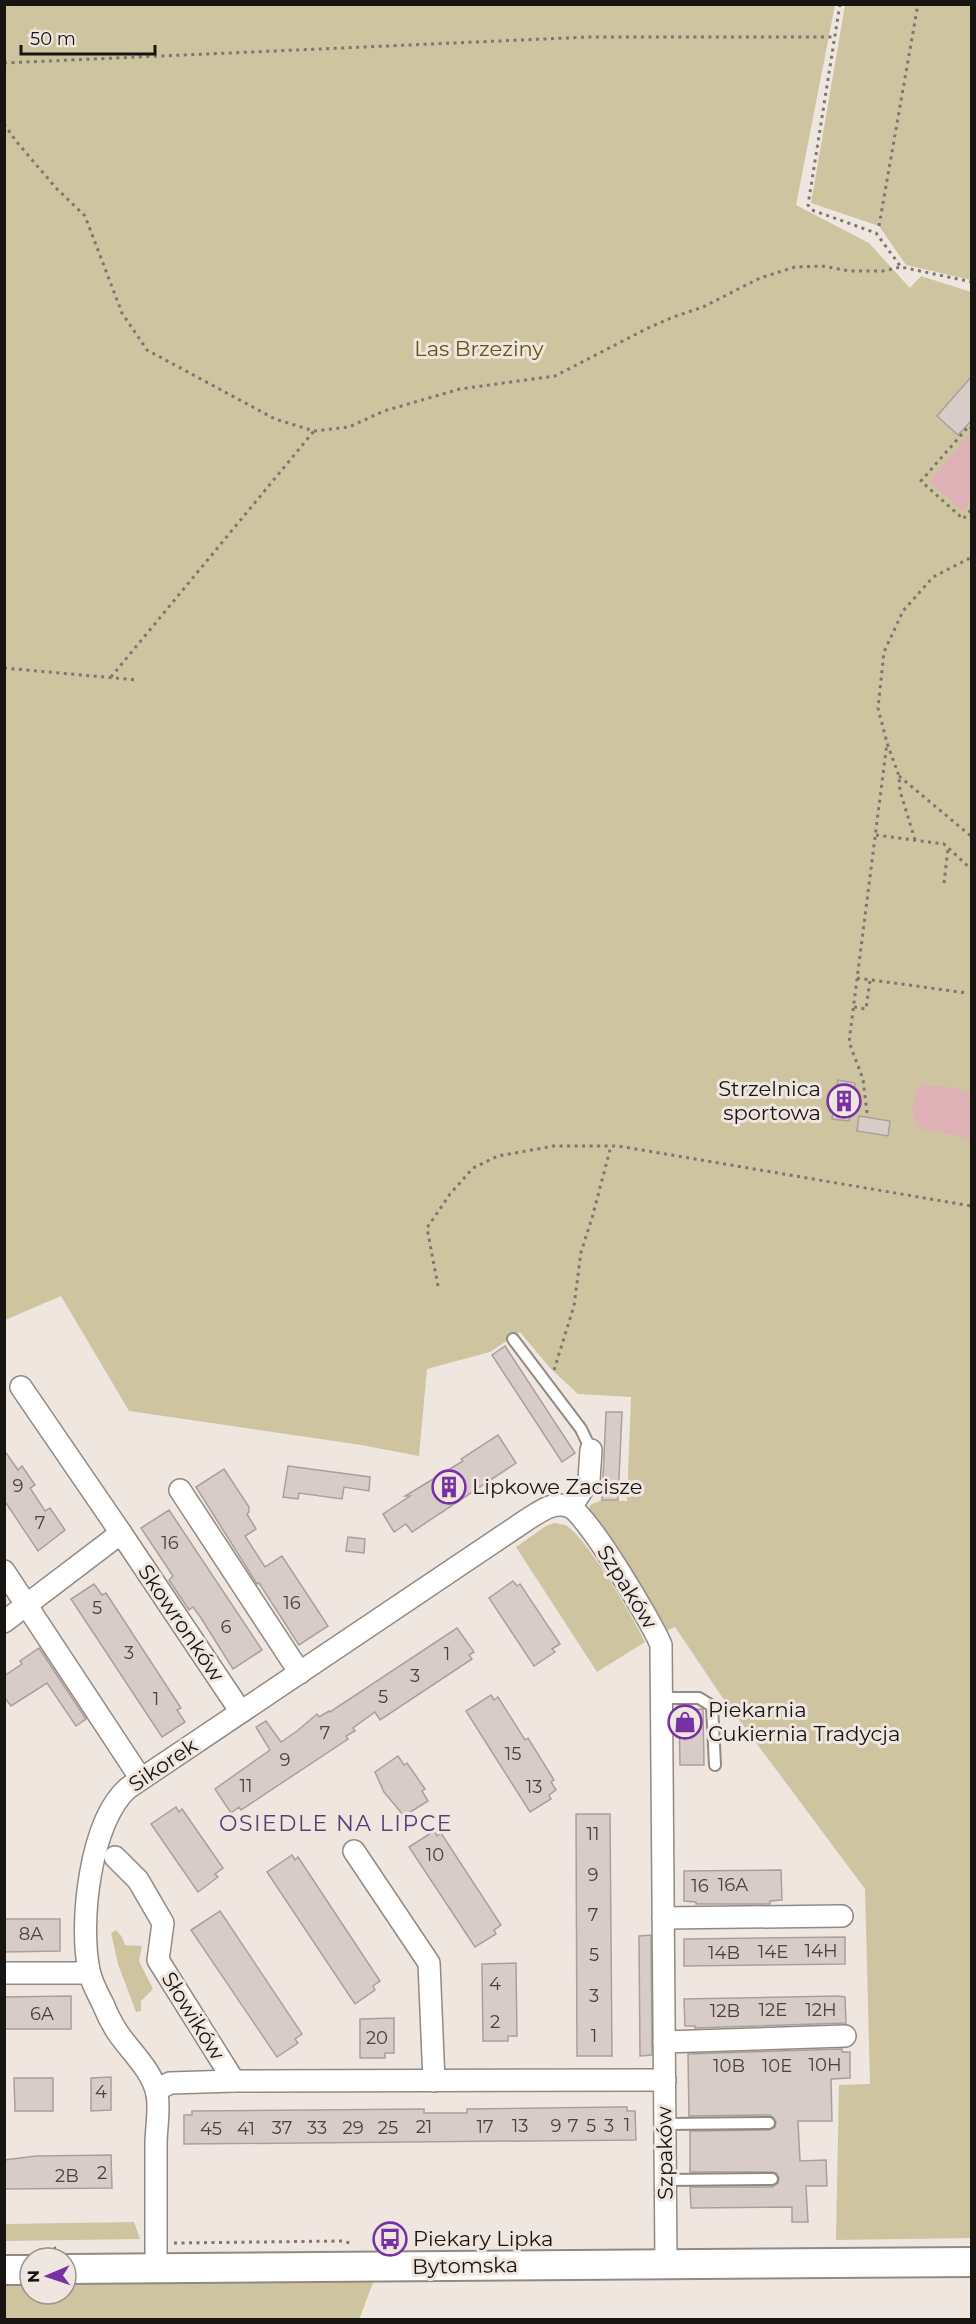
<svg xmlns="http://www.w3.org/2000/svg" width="976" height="2324" font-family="Montserrat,sans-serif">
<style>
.green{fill:#cec5a0}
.water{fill:#deb1b6}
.building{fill:#d8ccc9;stroke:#aa9f9c;stroke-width:1.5}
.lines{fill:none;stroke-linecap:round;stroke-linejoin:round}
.lane-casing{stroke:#928983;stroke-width:14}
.street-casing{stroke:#928983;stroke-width:24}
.secondary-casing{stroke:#928983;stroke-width:32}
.path{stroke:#7d7672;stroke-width:3;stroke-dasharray:3 4.5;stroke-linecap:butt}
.lane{stroke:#fff;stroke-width:10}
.street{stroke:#fff;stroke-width:21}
.secondary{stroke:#fff;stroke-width:28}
.labels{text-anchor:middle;stroke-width:6;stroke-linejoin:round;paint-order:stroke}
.number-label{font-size:18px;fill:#484240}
.park-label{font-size:21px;fill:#645514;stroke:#f0e6e0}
.poi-label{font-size:21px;fill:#181412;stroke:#f0e6e0;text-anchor:start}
.street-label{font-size:21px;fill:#181412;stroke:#f0e6e0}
.neighbourhood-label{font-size:22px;letter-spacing:1.5px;fill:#5c3c76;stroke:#f0e6e0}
</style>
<rect width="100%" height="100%" fill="#f0e6e0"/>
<g class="green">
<path d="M5,5H835L796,205L869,243L910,288L921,276L971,292V2238L836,2240L839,2085L870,2084L865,1889L722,1697L675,1627L666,1631L589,1510L590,1505L602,1500L627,1501L631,1397L578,1394L550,1368L520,1332L490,1352L427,1369L419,1456L361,1445L129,1411L61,1296L5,1320Z"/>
<path d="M845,5H971V280L906,265L879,226L811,203Z"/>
<path d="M554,1523C559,1524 563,1524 567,1526C588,1540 633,1617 645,1642L597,1672L516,1547L546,1526Z"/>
<path d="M116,1930L122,1937L125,1945L142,1946L139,1961L153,1989L141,2001V2011L136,2012L118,1964L111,1933Z"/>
<path d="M134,2222L140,2239L5,2241V2224Z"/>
<path d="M375,2277L359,2320L5,2319L4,2280L30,2279V2294H66V2279Z"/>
</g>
<g class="water">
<path d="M969,434L972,436L971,500L963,511L929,482Z"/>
<path d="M925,1085L949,1087L971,1093V1139L918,1128L912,1112L916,1089Z"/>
</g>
<g class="building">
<path d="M972,376V420L958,435L937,416Z"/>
<path d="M838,1080L855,1083L849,1121L832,1119Z"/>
<path d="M859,1116L890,1121L888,1136L857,1131Z"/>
<path d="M505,1346L575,1453L562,1462L492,1355Z"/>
<path d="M606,1412H622L618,1500H602Z"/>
<path d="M498,1435L516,1463L412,1532L406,1524L394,1532L383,1514L410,1496H405L463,1461L461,1459Z"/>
<path d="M4,1450L18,1470L22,1466L35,1485L30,1488L45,1511L50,1508L65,1530L38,1551L4,1500Z"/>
<path d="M288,1466L370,1477L369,1491L344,1487L342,1499L299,1493L298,1499L283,1497Z"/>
<path d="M224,1469L249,1507V1512L247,1514L256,1529L245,1536L265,1567L282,1556L328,1626L299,1645L259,1583L257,1584L196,1487Z"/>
<path d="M169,1510L262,1650L233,1669L201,1618L193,1607L189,1610L169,1580L173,1576L141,1528Z"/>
<path d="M348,1537L365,1539L364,1553L346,1551Z"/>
<path d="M513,1581L517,1586L520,1584L560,1644L552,1649L555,1652L534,1666L489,1598Z"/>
<path d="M94,1584L102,1595L106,1593L181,1708L177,1710L185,1722L162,1737L71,1599Z"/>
<path d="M457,1628L474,1652L469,1655L472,1659L380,1720L375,1712L353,1728L355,1731L346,1736L348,1739L241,1810L239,1807L231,1813L215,1789L270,1750L256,1727L266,1721L281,1742L297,1731L317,1714L319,1717L329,1711L330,1712Z"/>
<path d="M39,1648L86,1719L76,1726L47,1683L11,1706L4,1697V1676L22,1664L20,1661Z"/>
<path d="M491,1695L494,1700L498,1697L525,1740L528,1738L554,1780L551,1782L556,1790L549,1795L551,1799L530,1812L466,1711Z"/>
<path d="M703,1709L704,1765H680L679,1710Z"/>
<path d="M398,1756L404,1765L407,1763L425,1789L422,1791L428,1801L404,1816L384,1792L375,1772Z"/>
<path d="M176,1807L179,1812L182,1809L223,1868L215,1874L218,1877L198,1892L151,1824Z"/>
<path d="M576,1814H610L612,2056H577Z"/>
<path d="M434,1831L437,1836L441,1833L501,1925L494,1930L496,1934L475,1947L409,1847Z"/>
<path d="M292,1855L295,1860L298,1857L380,1981L373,1986L375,1990L355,2004L267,1872Z"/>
<path d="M781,1870L782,1900L770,1901V1904H696V1902L684,1901V1871Z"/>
<path d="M220,1911L302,2034L295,2039L298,2043L277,2057L191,1930Z"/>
<path d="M4,1919H60V1951L4,1952Z"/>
<path d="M651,1935L652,2055L640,2056L639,1936Z"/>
<path d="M845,1937V1964L684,1966V1939Z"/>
<path d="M516,1963L517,2036H508V2041H483L482,1964Z"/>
<path d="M71,1996V2029H4V1997Z"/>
<path d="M838,1996L845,1997L846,2023L695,2028V2026H685L684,1999Z"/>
<path d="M394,2018V2053H385V2058H360V2019Z"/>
<path d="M842,2049V2052H850V2078L831,2079L832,2121H798L800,2161L826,2160L827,2186H806L808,2222H792V2207L691,2208L690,2187H772L778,2183L779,2178L776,2173L772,2172H690V2131L769,2130L775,2127L776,2122L773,2117L769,2115L689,2116L688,2054Z"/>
<path d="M111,2077V2110L91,2111V2078Z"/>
<path d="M14,2078H53V2111H15Z"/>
<path d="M618,2107H627V2111H635L636,2140L184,2144V2115H192V2111L424,2109V2113H467V2109Z"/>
<path d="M111,2155L112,2188L4,2189V2160L36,2156Z"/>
</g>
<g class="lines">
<defs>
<g id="lane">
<path d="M513,1339L581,1429L591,1450"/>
<path d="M662,1698H699L712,1706L715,1765"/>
<path d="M665,2124L769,2123"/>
<path d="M666,2180L772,2179"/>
</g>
<g id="street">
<path d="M21,1387L121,1533"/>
<path d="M180,1490L300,1673"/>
<path d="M571,1507L589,1480L591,1450"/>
<path d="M4,1571L141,1779"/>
<path d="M4,1622L121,1533L241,1712"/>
<path d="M354,1851L429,1963L434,2081"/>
<path d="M115,1857L138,1880L163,1923L158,1960L234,2081"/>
<path d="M663,1918L842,1916"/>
<path d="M4,1973H89"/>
<path d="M664,2042L845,2036"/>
<path d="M157,2094L162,2087L170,2083L234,2081L665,2080"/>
<path d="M156,2268C156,2227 156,2186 156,2144C156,2129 160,2109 157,2094C152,2070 131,2052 118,2033C112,2024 107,2014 103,2004C98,1994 91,1982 89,1970C79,1923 90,1821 128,1788L528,1519C540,1512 554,1500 570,1507C587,1514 653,1624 661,1645L666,2264"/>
</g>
<g id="secondary">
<path d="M66,2269L972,2262"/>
<path d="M4,2270H30"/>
</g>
</defs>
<use href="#lane" class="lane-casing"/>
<use href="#street" class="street-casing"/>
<use href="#secondary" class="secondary-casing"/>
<g class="path">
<path d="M840,4L808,205L812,210L876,233L901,267L972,282"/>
<path d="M4,63L589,37H834"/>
<path d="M4,124L16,141L56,188L85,216L122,313L147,350L275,419L314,431L349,427L384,411L460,389L555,376L646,329L673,317L703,307L760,278L795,267L822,266L850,271H883L901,267"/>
<path d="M879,226L918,4"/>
<path d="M972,429L969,426L921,481L963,519L972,509"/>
<path d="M4,668L137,680"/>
<path d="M111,677L314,431"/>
<path d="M899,776L972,837"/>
<path d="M876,835L944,844L972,870"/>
<path d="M915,840L900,791L899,776L887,743L878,708L884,652L903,611L933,577L972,557"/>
<path d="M944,883L948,848"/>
<path d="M857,978L967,993"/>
<path d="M854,1007L866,1009L870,981"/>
<path d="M867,1113L863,1079L849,1042L887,743"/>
<path d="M438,1286L427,1228L450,1194L473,1168L498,1156L554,1146H618L972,1206"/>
<path d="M554,1370L574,1306L581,1252L592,1218L611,1146"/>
<path d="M174,2243L342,2241L350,2243"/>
<path d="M39,2250L56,2248"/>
</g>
<use href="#lane" class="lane"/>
<use href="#street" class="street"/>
<use href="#secondary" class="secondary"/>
</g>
<defs>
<symbol id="building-ring" viewBox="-11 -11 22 22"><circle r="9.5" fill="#f0e6e0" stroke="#7731a5" stroke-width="1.5"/><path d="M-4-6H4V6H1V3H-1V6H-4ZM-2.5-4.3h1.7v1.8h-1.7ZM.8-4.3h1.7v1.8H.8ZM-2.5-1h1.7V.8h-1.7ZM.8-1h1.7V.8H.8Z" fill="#7731a5"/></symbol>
<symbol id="shop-ring" viewBox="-11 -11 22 22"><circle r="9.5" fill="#f0e6e0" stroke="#7731a5" stroke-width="1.5"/><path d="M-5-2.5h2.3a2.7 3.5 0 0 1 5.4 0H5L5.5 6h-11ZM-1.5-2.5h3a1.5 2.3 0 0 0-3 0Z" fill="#7731a5"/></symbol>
<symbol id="bus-ring" viewBox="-11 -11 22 22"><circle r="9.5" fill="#f0e6e0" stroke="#7731a5" stroke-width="1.5"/><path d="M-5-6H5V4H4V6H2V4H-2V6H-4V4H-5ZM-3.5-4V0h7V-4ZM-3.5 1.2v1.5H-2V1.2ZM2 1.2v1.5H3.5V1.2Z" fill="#7731a5"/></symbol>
</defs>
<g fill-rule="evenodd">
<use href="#building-ring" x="825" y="1082" width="38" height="38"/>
<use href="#building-ring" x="430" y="1468" width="38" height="38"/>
<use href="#shop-ring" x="666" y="1703" width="38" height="38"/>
<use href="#bus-ring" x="371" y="2220" width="38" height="38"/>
</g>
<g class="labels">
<g class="number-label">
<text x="18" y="1492">9</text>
<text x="40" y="1529">7</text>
<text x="170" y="1549">16</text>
<text x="292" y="1609">16</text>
<text x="97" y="1614">5</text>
<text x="226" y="1633">6</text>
<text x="129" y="1659">3</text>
<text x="447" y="1660">1</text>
<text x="415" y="1682">3</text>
<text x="383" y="1703">5</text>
<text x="156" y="1705">1</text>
<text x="325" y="1739">7</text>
<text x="513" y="1760">15</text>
<text x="285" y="1766">9</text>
<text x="246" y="1792">11</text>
<text x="534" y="1793">13</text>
<text x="593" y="1840">11</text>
<text x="435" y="1861">10</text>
<text x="593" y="1881">9</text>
<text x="733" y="1891">16A</text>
<text x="700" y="1892">16</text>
<text x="593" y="1921">7</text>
<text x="31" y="1940">8A</text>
<text x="821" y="1957">14H</text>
<text x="773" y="1958">14E</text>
<text x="724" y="1959">14B</text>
<text x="594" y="1961">5</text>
<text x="495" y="1990">4</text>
<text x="594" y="2002">3</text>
<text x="773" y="2016">12E</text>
<text x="821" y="2016">12H</text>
<text x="725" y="2017">12B</text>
<text x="42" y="2020">6A</text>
<text x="495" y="2028">2</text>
<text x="594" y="2042">1</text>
<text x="377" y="2044">20</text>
<text x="825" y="2071">10H</text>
<text x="729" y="2072">10B</text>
<text x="777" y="2072">10E</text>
<text x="101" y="2098">4</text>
<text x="627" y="2131">1</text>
<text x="520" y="2132">13</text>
<text x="556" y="2132">9</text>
<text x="573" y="2132">7</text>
<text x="591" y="2132">5</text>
<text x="609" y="2132">3</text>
<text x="424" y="2133">21</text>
<text x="485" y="2133">17</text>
<text x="282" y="2134">37</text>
<text x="317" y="2134">33</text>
<text x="353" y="2134">29</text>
<text x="388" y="2134">25</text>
<text x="211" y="2135">45</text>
<text x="246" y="2135">41</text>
<text x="102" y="2179">2</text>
<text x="67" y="2182">2B</text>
</g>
<g class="park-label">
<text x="479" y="356">Las Brzeziny</text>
</g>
<g class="poi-label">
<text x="821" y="1096" text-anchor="end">Strzelnica<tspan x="821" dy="24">sportowa</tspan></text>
<text x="472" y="1494">Lipkowe Zacisze</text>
<text x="708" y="1717">Piekarnia<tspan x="708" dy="24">Cukiernia Tradycja</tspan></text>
<text x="413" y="2246">Piekary Lipka</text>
</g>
<g class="street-label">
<text transform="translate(627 1587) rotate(58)" y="7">Szpaków</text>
<text transform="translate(181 1623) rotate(56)" y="7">Skowronków</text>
<text transform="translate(163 1765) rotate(-34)" y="7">Sikorek</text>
<text transform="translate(193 2016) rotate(58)" y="7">Słowików</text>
<text transform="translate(665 2153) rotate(-91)" y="7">Szpaków</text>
<text transform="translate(465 2266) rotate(-1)" y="7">Bytomska</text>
</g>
<g class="neighbourhood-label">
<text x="336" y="1831">OSIEDLE NA LIPCE</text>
</g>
</g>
<rect width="976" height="2324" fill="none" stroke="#181412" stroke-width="12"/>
<g transform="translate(48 2276) rotate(268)"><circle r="28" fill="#f0e6e0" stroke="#9a928e" stroke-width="1.5"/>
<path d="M0-4.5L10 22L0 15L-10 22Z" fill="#7731a5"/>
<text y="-9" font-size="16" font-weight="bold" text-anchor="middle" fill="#181412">N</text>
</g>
<path d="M21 45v9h134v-9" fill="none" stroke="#181412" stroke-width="3"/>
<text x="30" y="45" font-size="18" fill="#181412" stroke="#f0e6e0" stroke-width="4.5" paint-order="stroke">50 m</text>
</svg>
